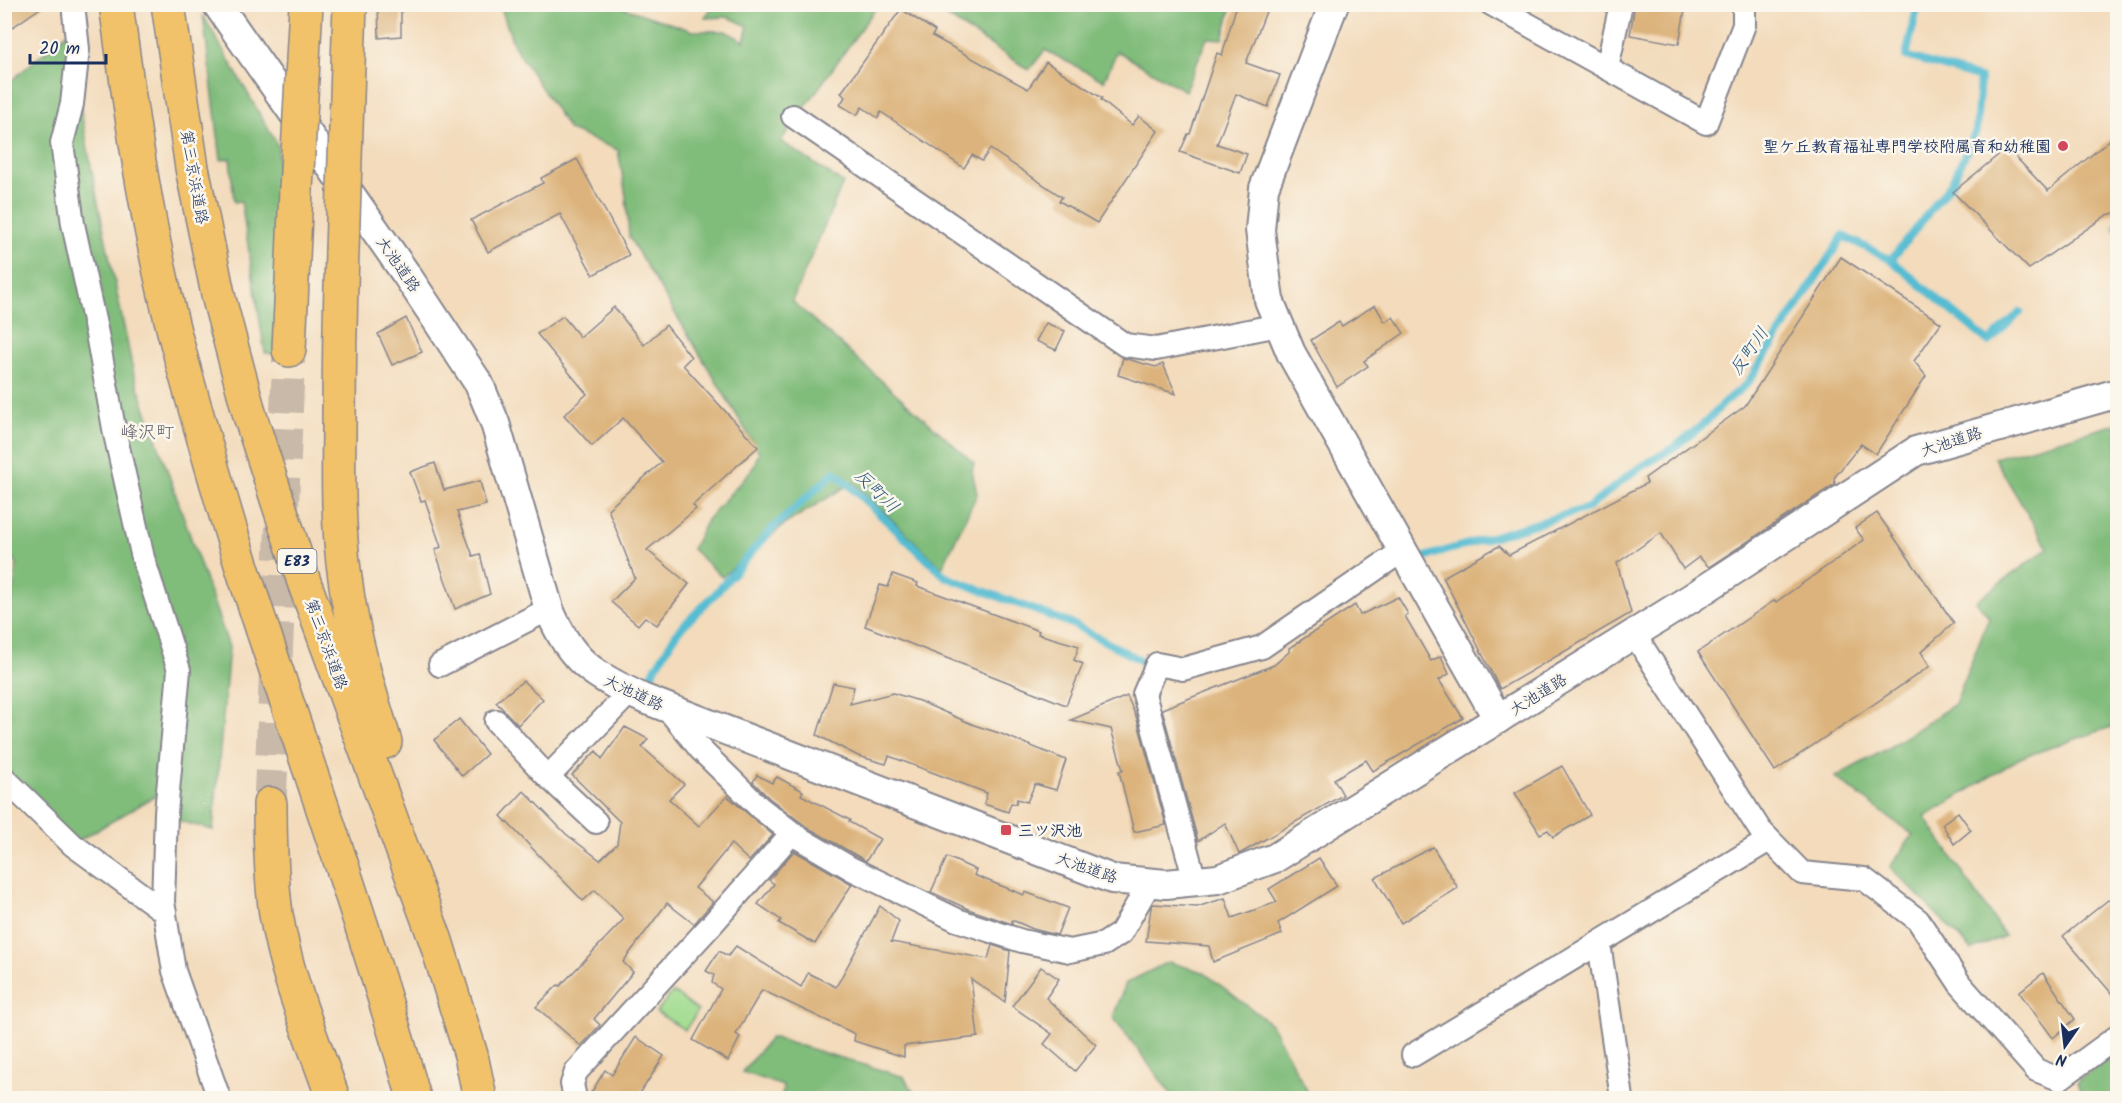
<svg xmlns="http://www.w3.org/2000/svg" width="2122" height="1103" font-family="Kalam,'Klee One',sans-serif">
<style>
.green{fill:#a0dc8f;stroke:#5e8676;stroke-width:1.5}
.forest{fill:#80bc7a;stroke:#4e766c;stroke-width:1.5}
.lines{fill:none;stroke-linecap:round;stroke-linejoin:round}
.stream{stroke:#54bcd1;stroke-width:8}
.building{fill:#dcb37b}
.motorway-tunnel{stroke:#c8b9a9;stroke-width:33;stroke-dasharray:33 16;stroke-linecap:butt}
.minor-casing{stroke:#87858d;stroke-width:26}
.tertiary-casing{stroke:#87858d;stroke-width:32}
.motorway-casing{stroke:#87858d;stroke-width:36}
.minor{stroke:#fff;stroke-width:22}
.tertiary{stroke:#fff;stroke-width:28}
.motorway{stroke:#f2c26a;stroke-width:33}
.motorway-bridge-casing{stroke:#87858d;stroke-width:36;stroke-linecap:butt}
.motorway-bridge{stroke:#f2c26a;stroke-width:33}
.poi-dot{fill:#d1495b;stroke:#fbf7ec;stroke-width:2}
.labels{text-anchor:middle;stroke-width:5;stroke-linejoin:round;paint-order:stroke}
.shield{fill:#fbf7ec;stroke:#5e6b89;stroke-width:1.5}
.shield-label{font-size:15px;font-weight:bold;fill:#1b2f5e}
.poi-label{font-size:16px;font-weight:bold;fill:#1b2f5e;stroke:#fbf7ec;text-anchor:end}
.street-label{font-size:16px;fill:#1b2f5e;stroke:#fbf7ec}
.water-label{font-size:18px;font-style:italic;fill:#2c5980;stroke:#fbf7ec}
.neighbourhood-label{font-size:18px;fill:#5f5d68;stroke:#fbf7ec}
</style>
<rect width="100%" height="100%" fill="#fbf7ec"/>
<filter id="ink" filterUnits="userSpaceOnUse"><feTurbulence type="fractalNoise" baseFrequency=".0167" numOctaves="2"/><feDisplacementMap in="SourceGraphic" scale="12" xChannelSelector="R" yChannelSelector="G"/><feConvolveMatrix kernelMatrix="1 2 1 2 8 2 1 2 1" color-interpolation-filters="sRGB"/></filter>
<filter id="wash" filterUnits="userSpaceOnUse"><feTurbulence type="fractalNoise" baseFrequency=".008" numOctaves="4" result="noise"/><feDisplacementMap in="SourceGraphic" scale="24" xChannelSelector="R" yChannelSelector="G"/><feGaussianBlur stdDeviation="1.35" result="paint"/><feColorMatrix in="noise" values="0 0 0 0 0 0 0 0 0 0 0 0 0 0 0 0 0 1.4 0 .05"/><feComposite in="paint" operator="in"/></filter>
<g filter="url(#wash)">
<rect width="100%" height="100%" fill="#f3dbbc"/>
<path class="green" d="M673,992L698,1011L685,1030L656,1012Z"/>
<g class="forest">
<path d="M500,5H615L693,31H725L744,41L748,26L728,17L705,18L713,5H878L781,141L843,183L792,301L974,463L972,471L977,494L942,568L853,482L785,524L722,577L692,549L707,520L753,468L759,452L629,237L626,196L618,150L569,130L514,46Z"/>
<path d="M929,5H1232L1223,39L1207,38L1185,91L1117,51L1104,81L1045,50L1029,70Z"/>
<path d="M203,15L278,146L275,354L265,353L241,201L234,202L230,158L221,160Z"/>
<path d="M67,33L94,183L134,375L229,647L213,830L175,820L168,789L76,842L5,771V618L10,612L17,564L4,546L5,86Z"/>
<path d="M2117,424V725L2020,758L1925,817L2005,936L1972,950L1890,867L1913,835L1835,777L1885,750L1955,704L1989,617L1976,601L2048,548L1994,458Z"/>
<path d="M1168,962L1203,972L1271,1024L1311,1098H1174L1113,1017L1126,983Z"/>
<path d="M771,1037L904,1077L917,1098H782L783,1086L742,1072Z"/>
<path d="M2117,1050V1098H2083L2077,1082Z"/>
</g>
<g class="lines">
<g class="stream">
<path d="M2117,227H2118"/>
<path d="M1891,260L1951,184L1976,131L1980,78L1906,56L1918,4"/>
<path d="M1418,559L1588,508L1633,472L1676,446L1705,423L1724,403L1747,384L1843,236L1891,260L1989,342L2020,312"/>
<path d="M650,677L678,631L715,594L772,529L835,472L946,577L1072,624L1140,660"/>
</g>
</g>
<g id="blocks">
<g class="building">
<path d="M4,4H46L4,33Z"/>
<path d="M378,4H401V36L379,38Z"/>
<path d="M1237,4H1269L1246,63L1280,75L1268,107L1236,94L1217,144L1247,154L1240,173L1180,152L1188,134H1190L1217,53L1222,55Z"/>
<path d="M1635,4H1686L1679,44L1630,35Z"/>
<path d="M901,9L935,31L932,36L1028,89L1046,62L1102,98L1101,100L1132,125L1139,116L1158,131L1097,223L1059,201L1062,197L990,149L982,161L972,155L964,168L881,112L878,118L862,107L857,115L840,105L845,97L841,93Z"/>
<path d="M2118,133V212L2107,215L2029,269L1953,192L2007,148L2048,191Z"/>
<path d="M577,159L629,255L593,275L560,214L488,252L471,220L543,183L541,178Z"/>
<path d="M1841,257L1941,323L1914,361L1926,376L1876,454L1861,444L1834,478L1835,484L1709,567L1699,557L1683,569L1661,533L1617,563L1631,613L1500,689L1443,577L1499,546L1509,555L1647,483L1645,478L1745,406Z"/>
<path d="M1375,305L1385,322L1393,317L1404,333L1364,361L1368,366L1337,387L1311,340L1339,322L1342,326Z"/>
<path d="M614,307L644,345L666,325L691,357L683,365L758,447L693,505L696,509L647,550L689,584L657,625L645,617L638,625L611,602L635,578L608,509L662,462L623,418L592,446L564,415L587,394L537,334L563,316L580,337Z"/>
<path d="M406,318L422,352L392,365L378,334Z"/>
<path d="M1046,323L1065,331L1056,350L1036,341Z"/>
<path d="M1123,358L1156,367L1163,364L1176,394L1118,375Z"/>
<path d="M435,463L444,490L480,481L486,505L457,512L473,556L480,554L490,594L455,609L435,550L441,547L425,500L421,501L410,472Z"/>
<path d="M1877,513L1954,623L1921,652L1930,666L1775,771L1698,652L1775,600L1776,602L1864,540L1855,528Z"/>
<path d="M893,574L918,583L917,586L1039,631L1038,634L1079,646L1074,660L1083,664L1066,705L865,626L880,585L888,587Z"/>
<path d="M1398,597L1408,614L1405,616L1431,661L1441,656L1449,674L1439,680L1463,718L1373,771L1366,760L1334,779L1343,795L1241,853L1239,854L1225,823L1198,841L1162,709L1274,665L1289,652V648L1355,605L1360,615Z"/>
<path d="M523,681L543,699L518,725L496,702Z"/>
<path d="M833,683L854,687L850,704L893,693L919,701L974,725L999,733L1066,760L1056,790L1035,784L1027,802L1017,799L1016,804L1011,803L1008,812L984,804L987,793L889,756L886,764L858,756L817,735Z"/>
<path d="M1127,696L1137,719L1166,825L1134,832L1119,771L1123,770L1111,729L1071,720Z"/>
<path d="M459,719L487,754L462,776L434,740Z"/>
<path d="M625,727L648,739L642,747L684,784L669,799L699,826L727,796L773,835L749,861L731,844L695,888L713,902L694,924L667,903L623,962L633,972L594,1019L600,1025L581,1046L536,1007L558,985L560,986L624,919L595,890L583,901L501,816L524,791L566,834L600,860L617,844L620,822L572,775L596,751L602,759Z"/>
<path d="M1562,766L1590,815L1553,837L1548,830L1540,834L1515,793Z"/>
<path d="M757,775L772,783L777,777L803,791L801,795L850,820L849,822L880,839L866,861L807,827L769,798L753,782Z"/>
<path d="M1958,812L1971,830L1954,844L1942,824Z"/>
<path d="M1433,847L1458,888L1401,923L1375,878Z"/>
<path d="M794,851L852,884L815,944L779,923L781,920L758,904L774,884L769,880Z"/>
<path d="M947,857L976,870L974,875L1024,895L1025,892L1068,908L1057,935L1033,929L1012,920V924L968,909L931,892Z"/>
<path d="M1319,858L1337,886L1278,923L1282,934L1213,962L1209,946L1146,941L1151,908L1153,904L1197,907L1225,898L1232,918L1277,902L1269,889Z"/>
<path d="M2118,892V1001L2063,936Z"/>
<path d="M880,906L899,921L891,942L988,959L992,945L1010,951L1005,1002L971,979L978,1037L904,1046V1057L854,1041L855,1034L762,990L736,1034L740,1037L728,1061L693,1040L721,989L712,983L714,975L706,971L719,951L728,956L736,946L801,987L808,973L836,987Z"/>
<path d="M1041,967L1059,979L1046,998L1096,1045L1075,1071L1044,1044L1052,1034L1012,1006Z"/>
<path d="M2043,973L2075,1019L2053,1038L2019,992Z"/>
<path d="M636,1037L664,1056L637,1098H588L605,1070L612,1075Z"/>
</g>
</g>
</g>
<g filter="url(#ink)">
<use href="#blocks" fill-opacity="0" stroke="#87858d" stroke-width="1.5"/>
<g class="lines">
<path class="motorway-tunnel" d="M270,804L289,350"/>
<defs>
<g id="minor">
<path d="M73,4L78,49L72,104L62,143L73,224L97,334L115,434L143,558L179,670L166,813L163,902L174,971L219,1098"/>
<path d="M1491,4L1706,123L1744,25V4"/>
<path d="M1607,68L1621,4"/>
<path d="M793,116L1125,345L1156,349L1279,325"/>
<path d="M1634,634L1760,830L1802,873L1864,879L1918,920L1960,984L2036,1070L2059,1079L2118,1036"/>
<path d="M440,665L549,609"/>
<path d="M666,707L701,750L760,808L799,838L852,869L957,920L1022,941L1070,951L1104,944L1121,933L1150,882"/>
<path d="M496,721L544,773L596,822"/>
<path d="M548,777L630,692"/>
<path d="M4,778L73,845L165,912"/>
<path d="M1195,881L1144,694L1157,664L1183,669L1262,647L1402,551"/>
<path d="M1599,943L1622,1098"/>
<path d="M1413,1055L1769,840"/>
<path d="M575,1098L572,1084L576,1072L713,923L792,833"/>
</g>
<g id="tertiary">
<path d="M217,4L406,274L479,384L495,423L549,609C571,663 593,674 642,698L1112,879L1166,884L1218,879L1275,858L1693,597L1916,451L2118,393"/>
<path d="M1334,4L1264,188L1260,230L1269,300L1291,353L1498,719"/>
</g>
<g id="motorway">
<path d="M116,4C132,123 149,242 181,358C200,426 219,494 240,561C298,740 363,917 414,1098"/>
<path d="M168,4L192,168L219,299L250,416L304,582L436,941L471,1055L480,1098"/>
<path d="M342,251C340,311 339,372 339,433C338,481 338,530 345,578C352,634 368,688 385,742"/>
<path d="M289,350L296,190"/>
<path d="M270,804C270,841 271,877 276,914C286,977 312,1038 333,1098"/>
</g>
</defs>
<use href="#minor" class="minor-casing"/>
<use href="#tertiary" class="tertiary-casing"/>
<use href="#motorway" class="motorway-casing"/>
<use href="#minor" class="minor"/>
<use href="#tertiary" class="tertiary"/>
<use href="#motorway" class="motorway"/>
<defs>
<g id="motorway-bridge">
<path d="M296,190L306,4"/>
<path d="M342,251L350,4"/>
</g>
</defs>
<use href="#motorway-bridge" class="motorway-bridge-casing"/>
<use href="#motorway-bridge" class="motorway-bridge"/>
</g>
</g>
<g class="poi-dot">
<circle cx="2063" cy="146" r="6"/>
<rect x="1000" y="824" width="12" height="12" rx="3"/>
</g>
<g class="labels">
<rect class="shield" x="277.5" y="549" width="39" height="24" rx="4.5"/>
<g class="shield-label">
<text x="297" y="566">E83</text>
</g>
<g class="poi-label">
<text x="2051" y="152">聖ケ丘教育福祉専門学校附属育和幼稚園</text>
<text x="1018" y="836" text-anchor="start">三ツ沢池</text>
</g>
<g class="street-label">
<text transform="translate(195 177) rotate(80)" y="6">第三京浜道路</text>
<text transform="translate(399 264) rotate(55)" y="6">大池道路</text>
<text transform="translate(1951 441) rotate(-18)" y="6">大池道路</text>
<text transform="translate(327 644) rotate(70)" y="6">第三京浜道路</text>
<text transform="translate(634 692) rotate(25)" y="6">大池道路</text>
<text transform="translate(1538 694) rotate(-32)" y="6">大池道路</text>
<text transform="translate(1087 867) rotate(19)" y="6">大池道路</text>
</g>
<g class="water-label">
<text transform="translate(1749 351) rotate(-55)" y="6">反町川</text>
<text transform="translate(877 491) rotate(44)" y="6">反町川</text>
</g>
<g class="neighbourhood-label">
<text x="147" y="438">峰沢町</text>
</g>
</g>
<rect width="2122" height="1103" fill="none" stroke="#fbf7ec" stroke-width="24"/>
<g transform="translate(2065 1046) rotate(194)" stroke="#fbf7ec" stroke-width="4.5" paint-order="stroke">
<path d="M0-4.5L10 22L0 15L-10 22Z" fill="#1b2f5e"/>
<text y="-9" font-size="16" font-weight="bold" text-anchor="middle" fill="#1b2f5e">N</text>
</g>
<path d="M30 54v9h76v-9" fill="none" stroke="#1b2f5e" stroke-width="3"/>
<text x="39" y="54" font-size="18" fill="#1b2f5e" stroke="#fbf7ec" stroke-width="4.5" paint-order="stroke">20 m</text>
</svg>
